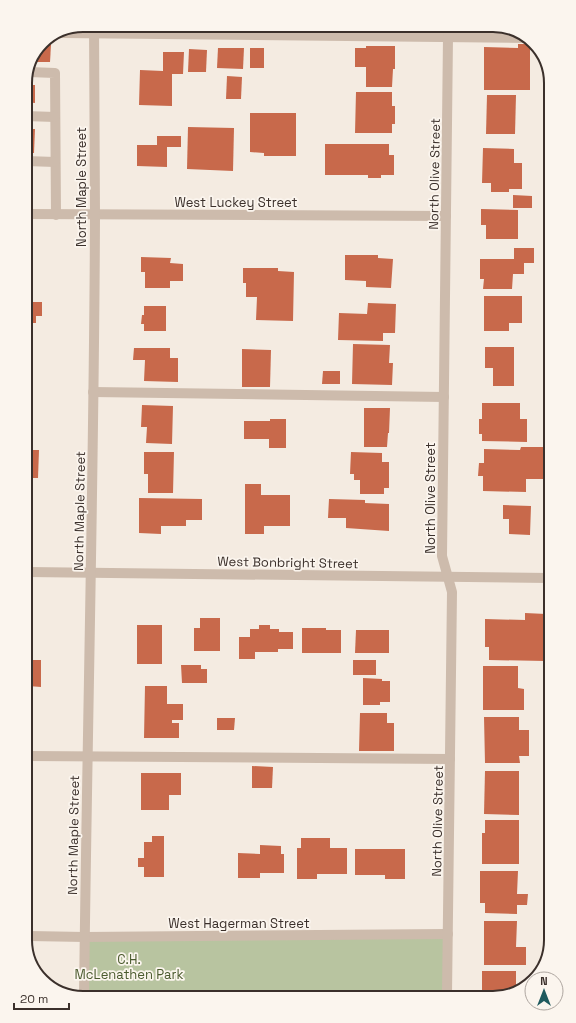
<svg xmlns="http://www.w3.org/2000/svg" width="576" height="1023" font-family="'Space Grotesk',sans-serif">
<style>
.green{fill:#b8c4a0}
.building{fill:#c8694b}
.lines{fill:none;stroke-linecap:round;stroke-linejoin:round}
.minor{stroke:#cdbbac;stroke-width:10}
.labels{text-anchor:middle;stroke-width:3.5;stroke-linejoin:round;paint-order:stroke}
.street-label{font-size:13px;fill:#3b302b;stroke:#fbf5ee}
.park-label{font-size:13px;fill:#4a5a2e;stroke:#fbf5ee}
.rim{fill:none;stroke:#3b302b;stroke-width:2}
</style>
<rect width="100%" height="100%" fill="#f4ebe1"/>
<path class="green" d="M448,934L447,994L84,998L85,937Z"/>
<g class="building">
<path d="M518,44H530V90H484V47L518,48Z"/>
<path d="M41,45H51L50,62H33Z"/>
<path d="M366,46H395V69H393L392,87H366V67H355V48H366Z"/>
<path d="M218,48H244L243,69L217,68Z"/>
<rect x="250" y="48" width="14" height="20"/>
<path d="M189,49L207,50L206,72H188Z"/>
<path d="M163,52H184L183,74H172V106L139,105L140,70L163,71Z"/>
<path d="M227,76L242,77L241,99H226Z"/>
<path d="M25,85H35V103L25,102Z"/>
<path d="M356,92H392V106H395V124H392V133H355Z"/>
<path d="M487,95H516L515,134H486Z"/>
<path d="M250,113H296V156H264V153L250,152Z"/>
<path d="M188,127L234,128L233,171L187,169Z"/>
<path d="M25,129H35L34,153H25Z"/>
<path d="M157,136H181V147H167V167L137,166V145H157Z"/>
<path d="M325,144H389V155H394V175H381V178H368V175H325Z"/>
<path d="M483,148L514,149V163H522V189H509V192H491V183H482Z"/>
<path d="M513,195L532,196V208H513Z"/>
<path d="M481,209L518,210V239H486V225H481Z"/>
<path d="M514,248H534V263H524V274H513L512,289H483L484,279H480V259H514Z"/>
<path d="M345,255H378V258L393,259L391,288L366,287V281L345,280Z"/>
<path d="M141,257L171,258L170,263L183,264V281H170V288H145V272H141Z"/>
<path d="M243,268H278V271L294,272L293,321L256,320L257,297H246V283H243Z"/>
<path d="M484,296H522V323H509V331H484Z"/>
<path d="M26,302H42V316H36V323H26Z"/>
<path d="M368,303L396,304L395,333H383V341L338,340L339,313L367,314Z"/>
<path d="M144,306H166V331H144V324H141L142,315H144Z"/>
<path d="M353,344L390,345L389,363H393L392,385L352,384Z"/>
<path d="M485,347H514V386H493V368H485Z"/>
<path d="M134,348H170V358H178V382L144,381L145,360H133Z"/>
<path d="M242,349L271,350L270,387H242Z"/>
<path d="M323,371H340V384H322Z"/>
<path d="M482,403H520V419H527V442L482,441V434H479V419H482Z"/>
<path d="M142,405L173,406L172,444L146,443L147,427H141Z"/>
<path d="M364,408H390L389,433H388L387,447H364Z"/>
<path d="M270,419H286V448H269V439H244V421H270Z"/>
<path d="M521,447H543V459H548V479H526V492L483,491V476H478L479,463H484V449L520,450Z"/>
<path d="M27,450H39L38,478H27Z"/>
<path d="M144,452H174L173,493H148V474H144Z"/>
<path d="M351,452L382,453V462H389V488H384V494H360V480H354V474H350Z"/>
<path d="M245,484H261V495H290V526H264V534H245Z"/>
<path d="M139,498L202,499V520H186V526H161V534L139,533Z"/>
<path d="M329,499L365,500V503L389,504V531L346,528V518H328Z"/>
<path d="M503,505L531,506L530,535L509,534V519H503Z"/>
<path d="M27,508H32L31,532H27Z"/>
<path d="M525,613L546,614L545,661L489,660V647H485V619L525,620Z"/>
<path d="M200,618H220V651H194V628H200Z"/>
<rect x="137" y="625" width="25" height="39"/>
<path d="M259,625H270V629H279V632H293V649H278V652H255V659H239V637H250V629H259Z"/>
<path d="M302,628H326V630H341V653H302Z"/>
<path d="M356,630H389V653H355Z"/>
<path d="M28,660H41V687L28,686Z"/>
<rect x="353" y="660" width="23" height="15"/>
<path d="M181,665H201V669H207V683H182Z"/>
<path d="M483,666H518V688L524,689V710H483Z"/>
<path d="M363,678L382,679V681H390V702H380V705H363Z"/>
<path d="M145,686H167V704H183V720H172V723H179V738H144Z"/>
<path d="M360,713H387V723H394V751H359Z"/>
<path d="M484,717H519V730H529V756H519L520,763H485Z"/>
<path d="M217,718H235L234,730H217Z"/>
<path d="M252,766L273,767L272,788H252Z"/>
<path d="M485,771H519V815L484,814Z"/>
<path d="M141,773H181V795H169V810H141Z"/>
<path d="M485,820H519V864H482V833H485Z"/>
<path d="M152,836H164V877H144V867H138V858H144V842H152Z"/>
<path d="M301,838H330V848H347V874H317V879H297V848H301Z"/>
<path d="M260,845L281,846V854H284V873H260V878H238V853L260,854Z"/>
<path d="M355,849H405V879H385V875H355Z"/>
<path d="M480,871H518L517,894H528L527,905H517V914L485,913V903H480Z"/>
<path d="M484,921H517L516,947H526V965H484Z"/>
<path d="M482,971H516V993L482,994Z"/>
</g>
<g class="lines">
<g class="minor">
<path d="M63,33L528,38"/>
<path d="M29,72L55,73L56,215"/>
<path d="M25,116L55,117"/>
<path d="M26,161L55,162"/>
<path d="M26,214L446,216"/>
<path d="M93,392L444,397"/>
<path d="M28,572L549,578"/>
<path d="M28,756L450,759"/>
<path d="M29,936L85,937L448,934"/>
<path d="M447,994L452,592L442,556L448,37L451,25"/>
<path d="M84,998C87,737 94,476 95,216C95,152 94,89 94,25"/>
</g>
</g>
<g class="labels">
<g class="street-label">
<text transform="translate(434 174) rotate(-89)" y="5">North Olive Street</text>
<text transform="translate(81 187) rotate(-90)" y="5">North Maple Street</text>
<text x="236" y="207">West Luckey Street</text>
<text transform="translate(430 498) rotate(-90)" y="5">North Olive Street</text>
<text transform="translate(79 511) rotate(-89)" y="5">North Maple Street</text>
<text transform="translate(288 562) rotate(1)" y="5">West Bonbright Street</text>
<text transform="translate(437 821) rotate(-89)" y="5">North Olive Street</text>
<text transform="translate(73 835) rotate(-89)" y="5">North Maple Street</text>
<text x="239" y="928">West Hagerman Street</text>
</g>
<g class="park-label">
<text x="129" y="964">C.H.<tspan x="129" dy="15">McLenathen Park</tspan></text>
</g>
</g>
<path d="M0 0H576V1023H0ZM83 32H493A51 51 0 0 1 544 83V940A51 51 0 0 1 493 991H83A51 51 0 0 1 32 940V83A51 51 0 0 1 83 32Z" fill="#fbf5ee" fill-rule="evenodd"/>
<path class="rim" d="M83 32H493A51 51 0 0 1 544 83V940A51 51 0 0 1 493 991H83A51 51 0 0 1 32 940V83A51 51 0 0 1 83 32Z"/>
<g transform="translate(544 991)"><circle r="19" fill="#fbf5ee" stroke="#aea6a0"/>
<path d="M0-3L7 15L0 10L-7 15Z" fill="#1f5a5e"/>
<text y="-6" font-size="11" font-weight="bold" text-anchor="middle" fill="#3b302b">N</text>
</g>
<path d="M14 1003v6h55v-6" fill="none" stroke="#3b302b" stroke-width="2"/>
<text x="20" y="1003" font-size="12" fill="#3b302b" stroke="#fbf5ee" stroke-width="3" paint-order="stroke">20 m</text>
</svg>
